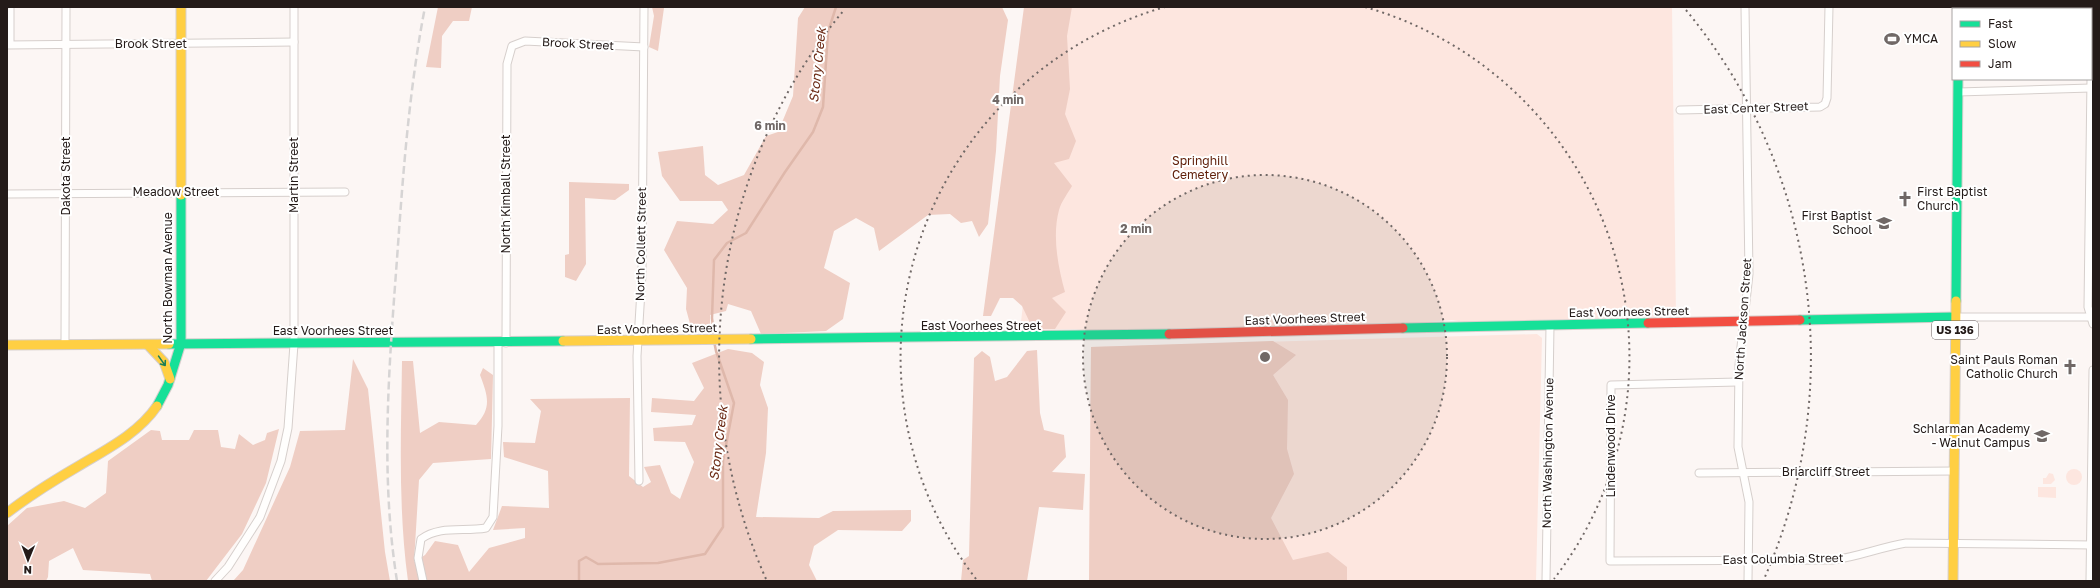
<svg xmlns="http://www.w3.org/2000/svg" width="2100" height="588" font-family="'Golos Text',sans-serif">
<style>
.green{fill:#fde6df}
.forest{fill:#efcec4}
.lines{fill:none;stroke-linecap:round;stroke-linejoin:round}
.stream{stroke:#dfb8ab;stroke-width:2.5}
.street-casing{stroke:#d6cfcc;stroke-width:9}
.fast-casing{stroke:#d6cfcc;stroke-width:11}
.slow-casing{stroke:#d6cfcc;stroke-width:11}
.jam-casing{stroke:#d6cfcc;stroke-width:11}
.street{stroke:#fffefd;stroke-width:7}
.fast{stroke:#16e098;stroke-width:9}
.slow{stroke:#ffcf43;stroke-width:9}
.jam{stroke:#f24e42;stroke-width:9}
.rail{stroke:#d6d4d4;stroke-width:2.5;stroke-dasharray:8 4;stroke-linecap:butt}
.oneway{stroke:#1d7e58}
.ring{fill:none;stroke:#706866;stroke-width:2;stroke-dasharray:2 4}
.labels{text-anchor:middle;stroke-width:4;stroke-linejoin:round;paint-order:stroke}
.shield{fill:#fff;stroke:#665f5e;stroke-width:1}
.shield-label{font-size:11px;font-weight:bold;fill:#241b19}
.poi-label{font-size:12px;fill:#241b19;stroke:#fff;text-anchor:end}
.street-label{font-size:12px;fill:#241b19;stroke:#fff}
.park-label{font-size:12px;fill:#60200a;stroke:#fff}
.water-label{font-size:13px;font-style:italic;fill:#6b2a15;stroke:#fff}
.centre{fill:#706866;stroke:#fff;stroke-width:2}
.ring-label{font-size:12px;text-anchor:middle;font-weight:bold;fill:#706866;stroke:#fff;stroke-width:4;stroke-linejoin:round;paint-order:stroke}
</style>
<rect width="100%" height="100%" fill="#fcf6f4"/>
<g class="green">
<path d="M1058,7H1672L1676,316L1464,322L1452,320L1416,323L1090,331L1076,329L1020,330Z"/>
<path d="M1537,334L1542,338L1536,581H1089L1091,347Z"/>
<circle cx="2074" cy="477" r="8"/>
<path d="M2049,473L2053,474L2055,480L2051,484H2043V478H2046Z"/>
<path d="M2038,487H2056V498L2038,497Z"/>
</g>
<g class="forest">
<path d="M438,7H472L469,21H453L442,36L441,68L426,67Z"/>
<path d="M652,7H667L664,8L658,51L649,47L654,16Z"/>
<path d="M805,7H1002L1008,20L1000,76L996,151L988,224L979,237L972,221L961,223L950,214L928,215L879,251L874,228L856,218L834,231L824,268L850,283L843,319L826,331L761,334L751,311L728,304L726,311L710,315V328L692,331L686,309L687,288L664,250L677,221L713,224L728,210L722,201H680L662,176L658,152L703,146L705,175L718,185L744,175L766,136L778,132L793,96L798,18Z"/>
<path d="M1024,7H1072L1067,36L1070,89L1065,114L1076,141L1069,159L1054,163L1072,186C1068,193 1061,202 1059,210C1052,236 1058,267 1065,292L1052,298L1066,312L1055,329H1033L1022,306L1013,298H1000L991,316H983Z"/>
<path d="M569,182L629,184V190L615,200L585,198L586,264L576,281L565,277V255L569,254Z"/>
<path d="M1273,341L1296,355L1273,375L1288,400L1287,449L1294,474L1271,518L1293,560L1328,552L1347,567V581H1089L1091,347Z"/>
<path d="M728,349L752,353L764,362L760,385L768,408L766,453L756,517L819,518L833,511L911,510V521L902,531L838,530L814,546L809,565L817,581H408C398,508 401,435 402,361H413L420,433L439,422L476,425C492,408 488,396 480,375L483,368L493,375L491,459L433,463L419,480L414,562L425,555L435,541L458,545L469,572L489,548L525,538V528L493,530L502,506L549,508L548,471L504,457L503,442L535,443L541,411L530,399L630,398L629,476L643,487L651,482L644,467L660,465L671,493L680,499L694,462L685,442L654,441L653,428L692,425L696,415L651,412L652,398L694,401L704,388L692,363Z"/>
<path d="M1037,350L1040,413L1044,430L1064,435L1066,457L1052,472L1085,474L1083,510L1039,507L1027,581H961L963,560L969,556L974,358L982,351L990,357L995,381L1007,377L1027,351Z"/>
<path d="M353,359L368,389L385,552L390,581H233L243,570L290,467L300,431L345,430Z"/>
<path d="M279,429L266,483L242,534L206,581H152L150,574L83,570L73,548L49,561L48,577L46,581H7V526L27,508L64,501L85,508L106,493L108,461L151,430L160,431L162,440H189L194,430H218L221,447L235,449L239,434L253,445L265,440L267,433Z"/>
</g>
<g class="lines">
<g class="stream">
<path d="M714,336L712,318L714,260L727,243L746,233L785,172L813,132L823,107L828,32L836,7"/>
<path d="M579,581V561L586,557L598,564L658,563L705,554L723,527V461L734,403L716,351L714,341"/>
</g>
<defs>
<g id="street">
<path d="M10,7V44"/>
<path d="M1745,7L1749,274L1739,365L1738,447L1749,502L1748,581"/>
<path d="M7,45L294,42"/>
<path d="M2091,59L2092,7"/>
<path d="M2091,79L2088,307L2093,324"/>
<path d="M1958,92L2091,88"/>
<path d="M1680,110L1820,107L1825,104L1827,98L1829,7"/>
<path d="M7,194L345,192"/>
<path d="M1955,317H2093"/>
<path d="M506,343L507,64L512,46L525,41L644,47"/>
<path d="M65,345L66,7"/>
<path d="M1738,382L1611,385L1610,561L1833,560C1858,557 1881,547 1906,543L2093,545"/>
<path d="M1699,473L1954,471"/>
<path d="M639,481L637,356L642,274L644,7"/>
<path d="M215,581L228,567L260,517L281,461L288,428L294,344V7"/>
<path d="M423,581L418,558L421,539C440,525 464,532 486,528L493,517L498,426V343"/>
<path d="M1546,581L1550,326"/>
<path d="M2090,581L2093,370"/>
</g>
<g id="fast">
<path d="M1956,301L1958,79"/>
<path d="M1800,320L1955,317"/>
<path d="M1403,328L1648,323"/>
<path d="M751,339L1169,334"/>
<path d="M169,344L563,341"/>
<path d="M157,406L168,385L181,343V195"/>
</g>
<g id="slow">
<path d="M181,7V195"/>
<path d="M563,341L751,339"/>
<path d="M7,345L169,344"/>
<path d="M148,345L164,362L170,379"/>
<path d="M7,513C29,496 53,481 77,467C105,450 138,434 157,406"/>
<path d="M1953,581L1956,301"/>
</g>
<g id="jam">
<path d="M1959,7V9"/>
<path d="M1648,323L1800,320"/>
<path d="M1169,334L1403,328"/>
</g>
</defs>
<use href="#street" class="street-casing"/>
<use href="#fast" class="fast-casing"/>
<use href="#slow" class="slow-casing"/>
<use href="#jam" class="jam-casing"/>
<use href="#street" class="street"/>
<use href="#fast" class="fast"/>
<use href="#slow" class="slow"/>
<use href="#jam" class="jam"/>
<g class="rail">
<path d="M7,8L8,7"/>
<path d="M397,581C380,474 389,367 397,259C403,174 409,90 425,7"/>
</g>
</g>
<defs><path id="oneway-shaft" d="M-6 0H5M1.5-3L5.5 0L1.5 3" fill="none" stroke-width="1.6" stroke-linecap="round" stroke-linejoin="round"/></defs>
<use class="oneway" href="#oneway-shaft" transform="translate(162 361) rotate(55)"/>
<circle cx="1265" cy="357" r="182" fill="#706866" fill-opacity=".12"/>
<g class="ring">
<circle cx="1265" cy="357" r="182"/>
<path d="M976 579A364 364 0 0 1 1165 7M1365 7A364 364 0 0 1 1554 579"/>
<path d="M766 579A546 546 0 0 1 844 10M1686 10A546 546 0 0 1 1764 579"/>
</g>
<defs>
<symbol id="stadium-bare" viewBox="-9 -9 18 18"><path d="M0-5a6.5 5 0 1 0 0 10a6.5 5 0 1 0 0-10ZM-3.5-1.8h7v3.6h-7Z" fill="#706866" stroke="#fff" stroke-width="2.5" paint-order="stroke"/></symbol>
<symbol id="church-bare" viewBox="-9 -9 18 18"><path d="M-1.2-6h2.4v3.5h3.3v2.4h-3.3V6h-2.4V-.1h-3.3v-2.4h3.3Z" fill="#706866" stroke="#fff" stroke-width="2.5" paint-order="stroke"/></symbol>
<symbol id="school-bare" viewBox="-9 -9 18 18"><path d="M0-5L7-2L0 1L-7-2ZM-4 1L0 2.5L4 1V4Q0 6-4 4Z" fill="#706866" stroke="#fff" stroke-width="2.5" paint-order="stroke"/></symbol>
</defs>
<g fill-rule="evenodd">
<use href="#stadium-bare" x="1881" y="28" width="22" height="22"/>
<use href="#church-bare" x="1894" y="188" width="22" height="22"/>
<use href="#school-bare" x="1873" y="212" width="22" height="22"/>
<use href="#church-bare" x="2059" y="356" width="22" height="22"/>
<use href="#school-bare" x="2031" y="425" width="22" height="22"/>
</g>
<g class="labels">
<rect class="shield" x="1932" y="321" width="46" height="18" rx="3"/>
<g class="shield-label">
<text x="1955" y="334">US 136</text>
</g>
<g class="poi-label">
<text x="1904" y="43" text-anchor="start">YMCA</text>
<text x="1917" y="196" text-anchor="start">First Baptist<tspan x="1917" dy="14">Church</tspan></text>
<text x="1872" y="220">First Baptist<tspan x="1872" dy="14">School</tspan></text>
<text x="2058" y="364">Saint Pauls Roman<tspan x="2058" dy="14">Catholic Church</tspan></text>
<text x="2030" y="433">Schlarman Academy<tspan x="2030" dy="14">- Walnut Campus</tspan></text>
</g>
<g class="street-label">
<text x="151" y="48">Brook Street</text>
<text transform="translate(578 44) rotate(3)" y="4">Brook Street</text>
<text transform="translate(1756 108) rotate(-2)" y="4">East Center Street</text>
<text transform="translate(294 175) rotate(-90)" y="4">Martin Street</text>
<text transform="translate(66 176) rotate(-90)" y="4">Dakota Street</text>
<text x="176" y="196">Meadow Street</text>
<text transform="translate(506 194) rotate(-90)" y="4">North Kimball Street</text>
<text transform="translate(641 244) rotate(-89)" y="4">North Collett Street</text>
<text transform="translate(168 278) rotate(-90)" y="4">North Bowman Avenue</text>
<text transform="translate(1629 312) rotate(-1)" y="4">East Voorhees Street</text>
<text transform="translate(1305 319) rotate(-2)" y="4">East Voorhees Street</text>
<text transform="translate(1743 319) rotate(-86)" y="4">North Jackson Street</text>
<text x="981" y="330">East Voorhees Street</text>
<text transform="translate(657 329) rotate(-1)" y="4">East Voorhees Street</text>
<text x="333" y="335">East Voorhees Street</text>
<text transform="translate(1611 446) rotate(-90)" y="4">Lindenwood Drive</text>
<text transform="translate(1548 453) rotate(-89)" y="4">North Washington Avenue</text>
<text x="1826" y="476">Briarcliff Street</text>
<text transform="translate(1783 559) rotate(-1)" y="4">East Columbia Street</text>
</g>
<g class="park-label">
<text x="1200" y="165">Springhill<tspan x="1200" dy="14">Cemetery</tspan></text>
</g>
<g class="water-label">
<text transform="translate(817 65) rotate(-84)" y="5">Stony Creek</text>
<text transform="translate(718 443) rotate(-83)" y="5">Stony Creek</text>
</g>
</g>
<circle cx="1265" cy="357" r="6" class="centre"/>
<g class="ring-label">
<text x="1008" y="104">4 min</text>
<text x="770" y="130">6 min</text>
<text x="1136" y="233">2 min</text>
</g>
<rect width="2100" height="588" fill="none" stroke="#241b19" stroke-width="16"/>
<rect x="1952" y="8" width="140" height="72" fill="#ffffff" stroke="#a7a4a3"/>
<rect x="1960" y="21" width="20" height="6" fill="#16e098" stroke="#a7a4a3"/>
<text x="1988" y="28" font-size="12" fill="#241b19">Fast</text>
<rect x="1960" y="41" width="20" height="6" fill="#ffcf43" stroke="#a7a4a3"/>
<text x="1988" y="48" font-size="12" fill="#241b19">Slow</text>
<rect x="1960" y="61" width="20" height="6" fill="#f24e42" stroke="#a7a4a3"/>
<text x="1988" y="68" font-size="12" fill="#241b19">Jam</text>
<g transform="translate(28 560) rotate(181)" stroke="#ffffff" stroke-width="3" paint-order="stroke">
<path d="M0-3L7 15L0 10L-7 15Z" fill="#241b19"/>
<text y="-6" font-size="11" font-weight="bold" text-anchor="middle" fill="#241b19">N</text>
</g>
</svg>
